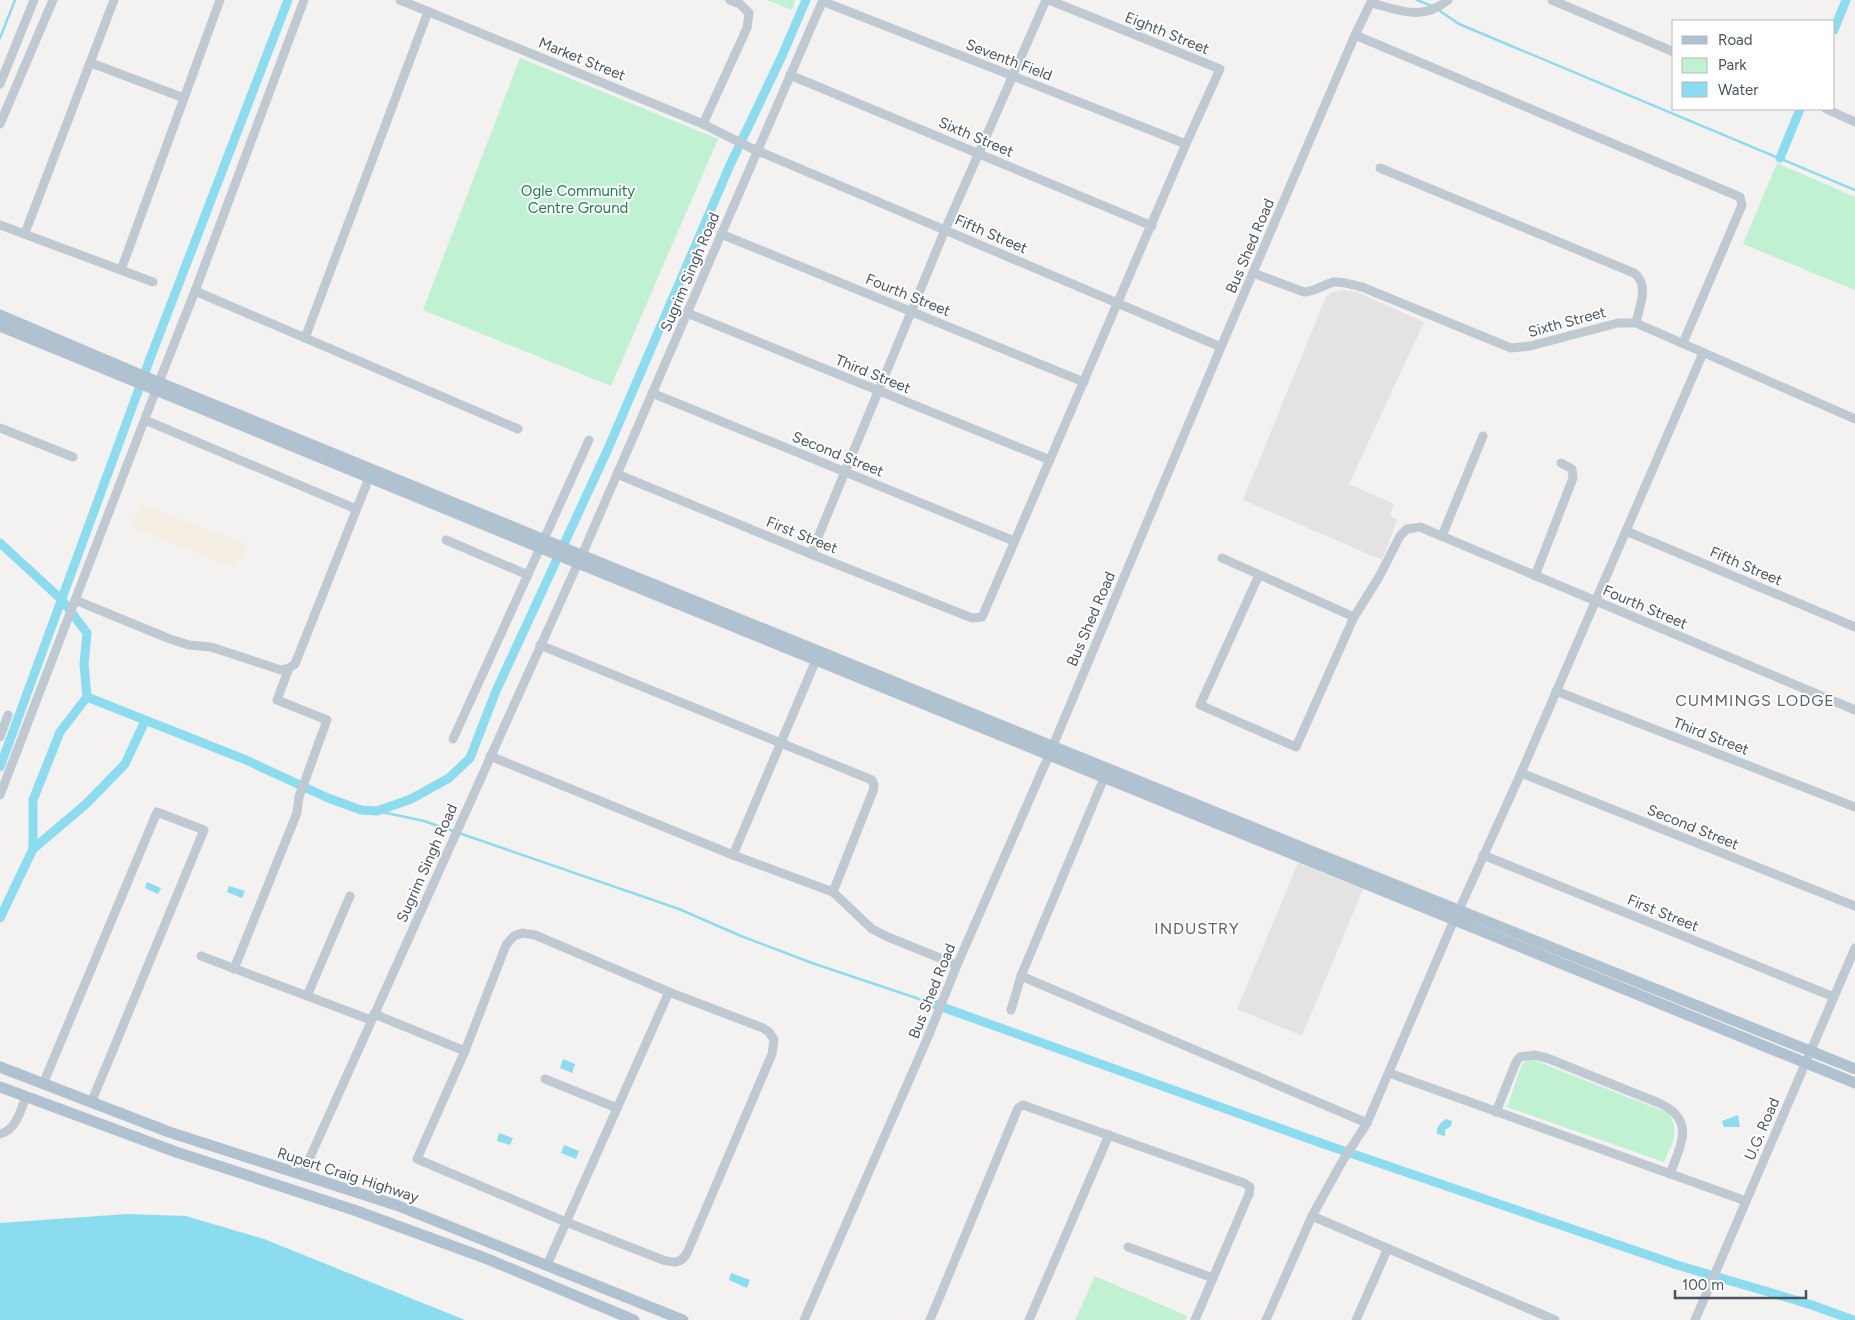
<svg xmlns="http://www.w3.org/2000/svg" width="1855" height="1320" font-family="Figtree,sans-serif">
<style>
.education{fill:#e5e2e3}
.green{fill:#c0f1d2}
.sand{fill:#f4eee2}
.water{fill:#8bdcef}
.lines{fill:none;stroke-linecap:round;stroke-linejoin:round}
.stream{stroke:#8bdcef;stroke-width:2.5}
.canal{stroke:#8bdcef;stroke-width:9}
.minor{stroke:#bfc9d1;stroke-width:9}
.major{stroke:#b0c1d0;stroke-width:11}
.labels{text-anchor:middle;stroke-width:4;stroke-linejoin:round;paint-order:stroke}
.street-label{font-size:15px;fill:#485560;stroke:#fff}
.park-label{font-size:15px;fill:#15854b;stroke:#fff}
.neighbourhood-label{font-size:16px;letter-spacing:1px;fill:#5d6266;stroke:#fff}
</style>
<rect width="100%" height="100%" fill="#f4f1f1"/>
<g class="education">
<path d="M1344,290L1357,292L1424,322L1349,484L1394,504L1390,516L1397,520L1382,560L1243,500L1326,297L1333,292Z"/>
<path d="M1298,863L1363,889L1302,1036L1237,1009Z"/>
</g>
<g class="green">
<path d="M767,0H795L792,10Z"/>
<path d="M520,58L718,139L611,386L423,310Z"/>
<path d="M1777,163L1855,197V290L1743,244Z"/>
<path d="M1531,1059L1668,1113C1681,1131 1672,1144 1664,1162L1507,1107L1522,1064Z"/>
<path d="M1095,1276L1187,1316L1185,1320H1075Z"/>
</g>
<path class="sand" d="M141,504L249,545L235,568L130,526Z"/>
<g class="water">
<path d="M147,882L161,888L158,894L145,888Z"/>
<path d="M229,886L245,891L242,898L227,892Z"/>
<path d="M563,1059L575,1064L572,1073L560,1068Z"/>
<path d="M1738,1115L1740,1127H1724L1722,1121Z"/>
<path d="M1446,1119L1452,1121L1451,1126L1445,1130V1136L1437,1134C1436,1127 1440,1123 1446,1119Z"/>
<path d="M499,1133L513,1138L510,1145L497,1141Z"/>
<path d="M564,1145L579,1151L576,1159L561,1153Z"/>
<path d="M127,1214L186,1216L264,1239L465,1320H0V1223Z"/>
<path d="M731,1273L750,1280L747,1288L729,1280Z"/>
</g>
<g class="lines">
<g class="stream">
<path d="M1417,0L1432,6"/>
<path d="M1437,9L1459,24L1855,190"/>
<path d="M0,38L15,0"/>
<path d="M377,811L424,821L679,909L741,936L812,963L931,1003"/>
</g>
<g class="canal">
<path d="M1834,30L1846,0"/>
<path d="M1780,158L1800,109"/>
<path d="M0,543L62,600L87,633L84,664L87,697L60,732L33,800V849"/>
<path d="M87,697L246,760L328,798L361,810L377,811L411,799L449,778L470,758L496,691L607,451L730,165L781,58L806,0"/>
<path d="M0,767L151,356L288,0"/>
<path d="M0,918L33,849L86,804L125,764L145,721"/>
<path d="M931,1003L1315,1141L1677,1265L1812,1305L1853,1320"/>
</g>
<g class="minor">
<path d="M400,0L703,124L751,148L1221,347"/>
<path d="M1552,0L1674,52"/>
<path d="M822,1L1186,144"/>
<path d="M1371,3C1400,10 1421,22 1448,0"/>
<path d="M1355,35L1740,197L1742,205L1683,343"/>
<path d="M91,63L184,98"/>
<path d="M790,75L1152,226"/>
<path d="M0,84L34,0"/>
<path d="M1826,109L1855,122"/>
<path d="M0,124L53,0"/>
<path d="M703,124L747,28L749,13L740,4L730,0"/>
<path d="M1380,168L1634,273C1650,284 1639,308 1636,323"/>
<path d="M0,225L153,282"/>
<path d="M25,233L114,0"/>
<path d="M721,234L1084,382"/>
<path d="M121,270L220,0"/>
<path d="M1253,273L1304,292C1315,292 1324,284 1334,282C1343,281 1353,285 1362,287L1511,348L1530,346L1618,323H1636L1855,419"/>
<path d="M195,291L518,429"/>
<path d="M687,313L1050,460"/>
<path d="M305,338L428,12"/>
<path d="M159,382L195,291L304,0"/>
<path d="M652,393L1014,541"/>
<path d="M145,420L356,509"/>
<path d="M0,428L73,457"/>
<path d="M617,474L811,554L972,618L982,617L1186,144L1220,69L1049,0"/>
<path d="M1626,531L1855,627"/>
<path d="M1442,536L1483,436"/>
<path d="M544,539L589,440"/>
<path d="M446,540L528,575"/>
<path d="M811,554L945,230L1046,0"/>
<path d="M582,555L823,0"/>
<path d="M1222,558L1354,617"/>
<path d="M1259,575L1200,705L1296,747L1354,617L1379,577L1400,536L1407,529L1420,527L1855,710"/>
<path d="M1535,576L1573,478L1572,469L1561,463"/>
<path d="M75,600L170,639L189,645L211,647L281,670L289,668L295,664L369,478"/>
<path d="M540,645L872,780L874,785L873,791L833,892"/>
<path d="M1556,691L1855,807"/>
<path d="M0,737L8,715"/>
<path d="M453,739L540,548"/>
<path d="M490,756L733,855L833,892L872,929L888,937L957,965"/>
<path d="M1521,773L1855,906"/>
<path d="M0,795L156,390"/>
<path d="M733,855L816,660"/>
<path d="M1483,855L1834,997"/>
<path d="M1459,910L1521,773L1703,353"/>
<path d="M522,933L535,935L669,992L763,1028L769,1032L774,1040L772,1054L687,1253C681,1264 673,1263 663,1260L566,1222L417,1159L465,1051L506,945L514,936Z"/>
<path d="M201,956L371,1020"/>
<path d="M234,969L297,813L299,797L327,720L277,700L289,668"/>
<path d="M1021,976L1367,1123"/>
<path d="M307,996L350,896"/>
<path d="M1011,1010L1021,976L1104,778"/>
<path d="M374,1014L465,1051"/>
<path d="M1389,1073L1746,1201"/>
<path d="M545,1079L617,1108"/>
<path d="M43,1084L157,812L204,830L91,1103"/>
<path d="M1496,1112L1516,1062L1520,1057L1534,1055L1547,1058L1659,1103C1696,1120 1681,1144 1670,1174"/>
<path d="M0,1134C16,1130 21,1110 26,1096"/>
<path d="M302,1175L578,563"/>
<path d="M1312,1216L1555,1320"/>
<path d="M1128,1247L1213,1278"/>
<path d="M547,1265L669,992"/>
<path d="M804,1320L928,1037L957,965L1049,755L1221,347L1355,35L1372,0"/>
<path d="M930,1320L1018,1108L1023,1105L1244,1183L1250,1187L1249,1194L1195,1320"/>
<path d="M1029,1320L1109,1135"/>
<path d="M1266,1320L1312,1216L1343,1160L1367,1123L1454,920"/>
<path d="M1356,1320L1388,1248"/>
<path d="M1695,1320L1855,948"/>
</g>
<g class="major">
<path d="M0,315L141,375L579,554L1306,849L1855,1069"/>
<path d="M0,326L575,562L1855,1083"/>
<path d="M0,1067L169,1132L396,1205L683,1320"/>
<path d="M0,1087L176,1152L354,1210L485,1258L634,1320"/>
</g>
</g>
<g class="labels">
<g class="street-label">
<text transform="translate(1167 33) rotate(22)" y="5">Eighth Street</text>
<text transform="translate(582 59) rotate(22)" y="5">Market Street</text>
<text transform="translate(1009 60) rotate(21)" y="5">Seventh Field</text>
<text transform="translate(976 137) rotate(23)" y="5">Sixth Street</text>
<text transform="translate(991 234) rotate(23)" y="5">Fifth Street</text>
<text transform="translate(1250 246) rotate(-67)" y="5">Bus Shed Road</text>
<text transform="translate(690 272) rotate(-67)" y="5">Sugrim Singh Road</text>
<text transform="translate(908 295) rotate(22)" y="5">Fourth Street</text>
<text transform="translate(1567 322) rotate(-15)" y="5">Sixth Street</text>
<text transform="translate(873 374) rotate(22)" y="5">Third Street</text>
<text transform="translate(838 454) rotate(22)" y="5">Second Street</text>
<text transform="translate(802 535) rotate(22)" y="5">First Street</text>
<text transform="translate(1746 566) rotate(23)" y="5">Fifth Street</text>
<text transform="translate(1645 607) rotate(23)" y="5">Fourth Street</text>
<text transform="translate(1091 619) rotate(-67)" y="5">Bus Shed Road</text>
<text transform="translate(1711 736) rotate(21)" y="5">Third Street</text>
<text transform="translate(1693 827) rotate(22)" y="5">Second Street</text>
<text transform="translate(427 863) rotate(-66)" y="5">Sugrim Singh Road</text>
<text transform="translate(1663 913) rotate(22)" y="5">First Street</text>
<text transform="translate(932 991) rotate(-68)" y="5">Bus Shed Road</text>
<text transform="translate(1762 1129) rotate(-67)" y="5">U.G. Road</text>
<text transform="translate(348 1175) rotate(18)" y="5">Rupert Craig Highway</text>
</g>
<g class="park-label">
<text x="578" y="196">Ogle Community<tspan x="578" dy="17">Centre Ground</tspan></text>
</g>
<g class="neighbourhood-label">
<text x="1755" y="706">CUMMINGS LODGE</text>
<text x="1197" y="934">INDUSTRY</text>
</g>
</g>
<rect x="1672" y="20" width="162" height="90" fill="#ffffff" stroke="#b6bbbf"/>
<rect x="1682" y="36" width="25" height="8" fill="#b0c1d0" stroke="#b6bbbf"/>
<text x="1718" y="45" font-size="15" fill="#485560">Road</text>
<rect x="1682" y="58" width="25" height="15" fill="#c0f1d2" stroke="#b6bbbf"/>
<text x="1718" y="70" font-size="15" fill="#485560">Park</text>
<rect x="1682" y="82" width="25" height="15" fill="#8bdcef" stroke="#b6bbbf"/>
<text x="1718" y="95" font-size="15" fill="#485560">Water</text>
<path d="M1675 1290v8h131v-8" fill="none" stroke="#485560" stroke-width="2.5"/>
<text x="1682" y="1290" font-size="15" fill="#485560" stroke="#ffffff" stroke-width="4" paint-order="stroke">100 m</text>
</svg>
